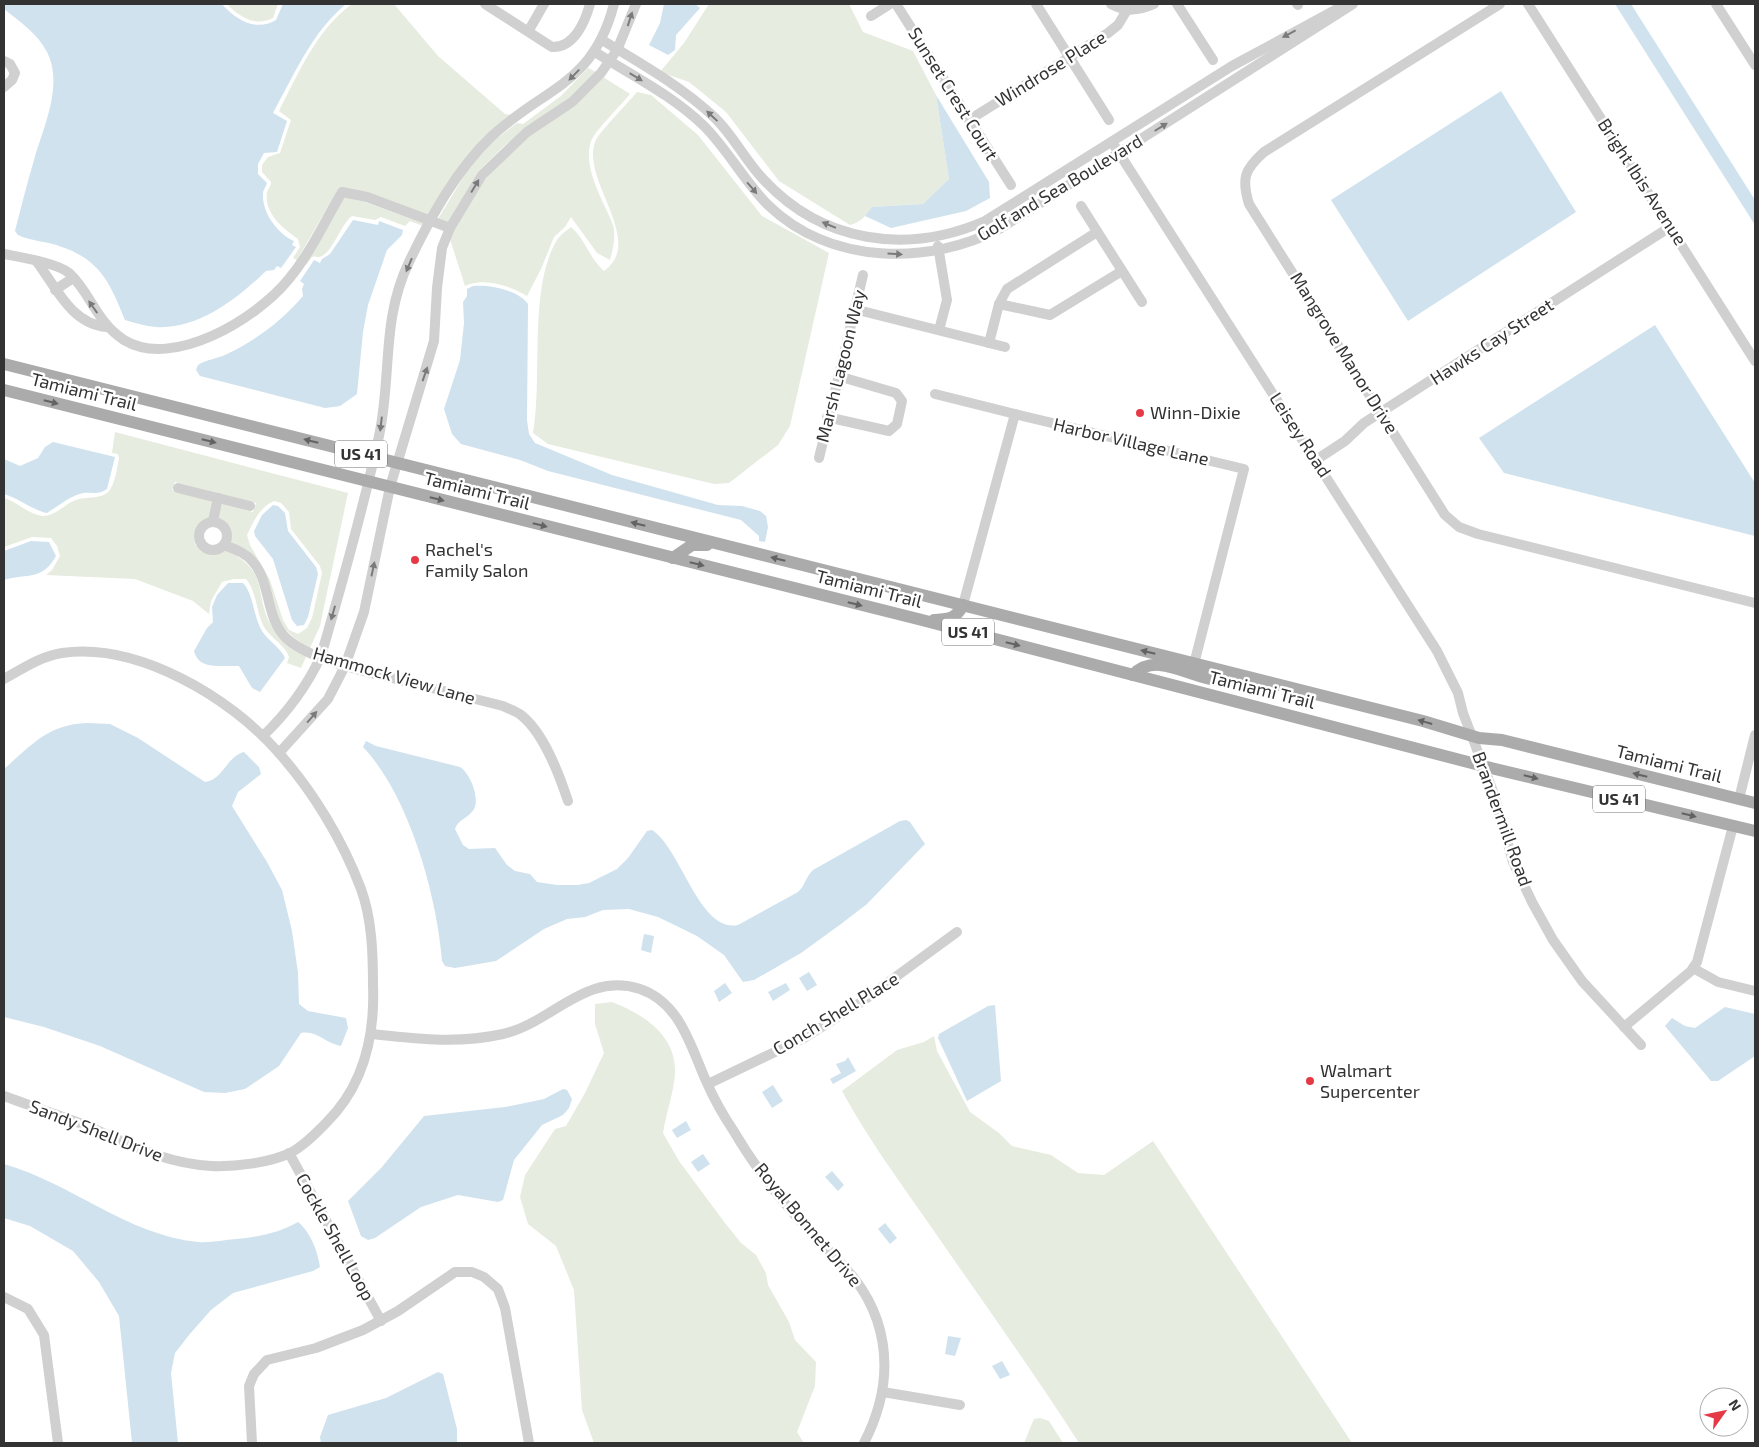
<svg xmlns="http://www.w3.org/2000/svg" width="1759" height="1447" font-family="'Exo 2',sans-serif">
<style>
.green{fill:#e6ecdf;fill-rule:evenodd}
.water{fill:#cfe2ee}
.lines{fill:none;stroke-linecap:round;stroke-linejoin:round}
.minor{stroke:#d0d0d0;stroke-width:10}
.major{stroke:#ababab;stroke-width:12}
.oneway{fill:#7a7a7a}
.oneway2{fill:#636363}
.poi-dot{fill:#e63946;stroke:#fff;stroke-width:2}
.labels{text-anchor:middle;stroke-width:5;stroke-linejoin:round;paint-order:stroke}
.shield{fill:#fff;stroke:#707070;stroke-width:1}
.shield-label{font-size:16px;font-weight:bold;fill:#333}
.street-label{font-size:18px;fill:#333;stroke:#fff}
.poi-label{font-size:18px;fill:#333;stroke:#fff;text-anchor:start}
</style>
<rect width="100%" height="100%" fill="#fff"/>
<g class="green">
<path d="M227,4H278L273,18C256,27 239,17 227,4Z"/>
<path d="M352,4H394L438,56L505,114L513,115L489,133L463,161L430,216L369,193L342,188L337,191L297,260L293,258L300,247L298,239C284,229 264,214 267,193C268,188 271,187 271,182L262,172V165L268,157L280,153L291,120L279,111C298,74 317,29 352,4Z"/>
<path d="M709,4H849L863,32L913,51L936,95L949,179L923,204L872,207C866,216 861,222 850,225L779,181L726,112L689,82L660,72L684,43Z"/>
<path d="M588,68L596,72L569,98L525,129L503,147L478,172L448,223L438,219L470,166L496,139L517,123L523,124L561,96Z"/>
<path d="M603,77L630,94C622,104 595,131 591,141C582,169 604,201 613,225C616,236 613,249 610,260L597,253L571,217L565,227L554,237L541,269L527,296C510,286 484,277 465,286L450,239C467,198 496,160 532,134C557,116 583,101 603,77Z"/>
<path d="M637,92L651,95L698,135L762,216L829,253L790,426L778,445L729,483L714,484L548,444L533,433C543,376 528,288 557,240C560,235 566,231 571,227C586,240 589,258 604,271C646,241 581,181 595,142C599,132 628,103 637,92Z"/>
<path d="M344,197L365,202L425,224L423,226L410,221L405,226L381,217L375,220L352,216C340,225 332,255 319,257C317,257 314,256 312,257L306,265L305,264Z"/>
<path d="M115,432L348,493L320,626L310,648C300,642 290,636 283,626C260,591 279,563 230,542C233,531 229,523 218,518L222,504L253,512L256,503L175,482L172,490L213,501L209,518C196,522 192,532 195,544C203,555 213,557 224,550C275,571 250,600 276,632C284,642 295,650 306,657L301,668L287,663L289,657C285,645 271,638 264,627C256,612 257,592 246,579H234L222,582L211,601L209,614L193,601L135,579L46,575L52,570L60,556L57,546L51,538L32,537L4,547V498C17,502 26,512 38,515C52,520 64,504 76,500C86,496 101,500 109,491C115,484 117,468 119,458L118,454L112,453ZM274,501L281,503L289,512L291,529L320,566L322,573L312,618L307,628L298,634L289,630L283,620L270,580L250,545L247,535C253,522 260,507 274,501Z"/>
<path d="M612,1002C643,1014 676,1035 675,1072C675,1088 666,1114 663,1133L679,1161L725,1223L741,1243L756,1255L766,1273L768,1285L789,1322L795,1340L816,1362L815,1386L797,1432L804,1443H594L582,1410L574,1290L556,1246L528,1224L520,1197L525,1175L555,1129L566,1126L585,1093L604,1053L595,1024V1004Z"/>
<path d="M934,1036L937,1051L970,1112L999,1133L1012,1146L1051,1155L1078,1173L1104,1175L1153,1141L1352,1443H1079C1031,1368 978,1295 927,1221C897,1178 867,1137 842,1091L897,1050L924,1042Z"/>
<path d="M1040,1418L1049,1421L1063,1443H1024L1034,1419Z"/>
</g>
<g class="water">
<path d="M4,4H222C236,20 256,32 276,20L283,4H346C312,32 294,75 273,113L287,121L277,152L264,153L258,164V174L267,183C266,187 263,189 263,194C262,213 278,234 294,241L292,245L296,247L281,268L277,266L274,270L266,271C238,298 198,330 156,327C145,326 135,323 125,320C110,283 100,259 59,246C46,241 30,241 18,235L15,231C21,207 27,184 34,160C43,128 64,85 47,52C37,33 20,22 4,9Z"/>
<path d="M664,4H695L700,8L676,35L675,50L668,55L649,45L660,23Z"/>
<path d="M1615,4H1631L1755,200V225Z"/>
<path d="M1501,91L1576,212L1408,321L1331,200Z"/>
<path d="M936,95L989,182L990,198L966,211L891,228L865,216L872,207L923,204L949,179Z"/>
<path d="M353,220L378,225L379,221L403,230L402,235L387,250L368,305L363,332L357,394L340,406L325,408L200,376L196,370L198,365C207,359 217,359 227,354C255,341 283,320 303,296L302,289L304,284L300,281L314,260L320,263L322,259L330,254Z"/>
<path d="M473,286C488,284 519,290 528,304L527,420L529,434L535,443L612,475L718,505L742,506L760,511L766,516L768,527L765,542L759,541V536L741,520L548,471L520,460L461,444L452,434L444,409L460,360L464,323L463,302L467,296V289Z"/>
<path d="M1655,325L1755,483V536L1504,473L1479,438Z"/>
<path d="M53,442L115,457L107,489C99,495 92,492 83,493C70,496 58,506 47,513C32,510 19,498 4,494V459L20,466L38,458L45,447Z"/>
<path d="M273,505L278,506L285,513L288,531L316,567L318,574L308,617L304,625L297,626L292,620L273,559L255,536L254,531L262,515Z"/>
<path d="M31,541L49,542L56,556C42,581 28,573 4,580V551Z"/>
<path d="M228,583H243C254,595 253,616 262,631C268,641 281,648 285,658L260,692L252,688L239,666C222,665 199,671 194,651L207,628L213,622L212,607L217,595Z"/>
<path d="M87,723L110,724L138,738L205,782C223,780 226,757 244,752L259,767L261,774L238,792L232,806L267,862L282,890L292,931L298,973L299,1004L308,1011L346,1018L348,1028L341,1046C326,1044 317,1030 301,1033L279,1066L245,1089L225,1093L204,1092L100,1046L44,1027L4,1017V769C33,744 47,725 87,723Z"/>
<path d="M366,741L376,746L460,767C470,773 480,798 474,809C469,818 458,819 455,829L463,845L469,849L495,848L507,865L515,871L530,874L537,882L557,885H578L589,883L617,869L628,858L647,831L652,830C681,848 699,933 738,925L798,892C805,886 806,876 813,870L900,821L906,820L910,822L925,844L867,904L841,924L801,953L754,980L743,982L724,955L697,936L658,917L629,909L603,910L585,917L567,919L544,929L496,961L455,968L445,966L442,961C437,896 409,795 363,747Z"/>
<path d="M644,934L654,936L651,953L641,950Z"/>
<path d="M809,972L817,985L807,991L799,978Z"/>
<path d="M725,983L732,993L719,1002L714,991Z"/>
<path d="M786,983L790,990L773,1001L768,992Z"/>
<path d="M995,1005L1001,1081L967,1101L938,1038L939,1034L988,1006Z"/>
<path d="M1725,1007L1755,1014V1056L1718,1081H1711L1665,1026L1672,1018L1685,1026L1695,1028Z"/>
<path d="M848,1057L856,1071L833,1084L830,1079L841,1073L836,1064L845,1061Z"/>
<path d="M773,1085L783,1101L772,1108L762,1092Z"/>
<path d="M563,1089L567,1090L572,1099L569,1108L563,1115L542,1125L514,1160L503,1200L498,1202L458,1195L421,1207L375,1238L368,1240L361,1236L348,1201L382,1167L424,1116L505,1107L544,1099Z"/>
<path d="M686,1121L691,1130L677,1138L672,1130Z"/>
<path d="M703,1154L710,1164L698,1172L691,1162Z"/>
<path d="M4,1164C71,1183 127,1235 198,1242C210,1243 224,1240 236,1239C258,1237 279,1233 298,1222C310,1231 318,1252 320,1267L313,1271L233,1293L211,1310L189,1335L175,1353L171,1373L178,1443H132L119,1316L99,1282L73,1251L30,1226L4,1218Z"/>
<path d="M832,1171L844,1185L838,1191L825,1177Z"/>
<path d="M885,1223L897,1238L890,1244L878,1229Z"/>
<path d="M948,1336L961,1338L955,1356L945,1354Z"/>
<path d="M1002,1361L1010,1375L1000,1379L992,1366Z"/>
<path d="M438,1372L443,1374L457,1429V1443H321L320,1437L328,1415L386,1398Z"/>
</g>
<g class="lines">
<g class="minor">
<path d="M485,4L552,47C574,48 585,22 590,4"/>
<path d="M896,4L1011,185"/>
<path d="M1036,4L1109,120"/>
<path d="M1111,4C1126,12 1138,11 1154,4"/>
<path d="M1177,4L1213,60"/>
<path d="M1297,4L1298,5"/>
<path d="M1500,4L1264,152C1245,169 1241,178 1249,204L1445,515L1459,527L1478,534L1755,603"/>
<path d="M1528,4L1755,361"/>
<path d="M1716,4L1755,65"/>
<path d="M871,16L890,4"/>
<path d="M529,30L544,4"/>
<path d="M602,40C640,63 681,86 714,117C733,135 745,160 763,179C822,243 907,255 985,221L1232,66L1339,8"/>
<path d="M595,52C631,75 672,95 704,126C728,150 744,181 768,205C830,265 929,266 1001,228L1353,4"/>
<path d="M4,61L10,64L15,73L12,80L4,87"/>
<path d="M969,120L1108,33L1118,25L1127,10"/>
<path d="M1112,142L1437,651L1458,693L1463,713L1494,794L1513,862L1532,902L1553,940L1582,981L1641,1045"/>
<path d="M1081,206L1142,302"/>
<path d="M938,246L947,300L939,330"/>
<path d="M4,254C19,257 58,263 69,273C91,293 96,322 124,340C173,370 257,318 288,280C310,254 325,221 342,192L367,197L450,228"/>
<path d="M37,262C56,287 71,324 107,327"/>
<path d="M55,290L73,278"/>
<path d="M999,304L1050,315L1122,271"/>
<path d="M854,309L1005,347"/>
<path d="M989,343L999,304L1007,289L1097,232"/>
<path d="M935,394L1015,414"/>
<path d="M827,417L889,431L897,424L902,401L896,393L838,376"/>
<path d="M819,458L863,275"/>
<path d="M1316,460L1345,441L1364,423L1670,227"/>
<path d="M178,488L250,506"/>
<path d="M213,521L218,498"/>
<circle cx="213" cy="536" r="14"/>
<path d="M224,545C234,549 246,553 253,562C271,582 265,617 286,638C310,660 364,671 396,679C432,688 467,697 503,706C509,709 516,711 521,715C544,733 559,774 568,801"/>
<path d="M963,605L1015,414L1244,469L1194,664"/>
<path d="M4,679C22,669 41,656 62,653C137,642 230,697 278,752C313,791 343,841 361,889C372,919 373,954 373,985C375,1036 364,1085 327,1122C316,1133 304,1146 290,1153C269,1163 234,1167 211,1166C162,1163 128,1143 85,1125C58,1115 31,1106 4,1096"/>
<path d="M263,736C288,712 306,688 321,656C342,584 363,510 379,436C392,376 381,320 409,262C430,218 456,170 492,136C545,87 593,85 614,4"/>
<path d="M279,753L328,699L345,666L364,612L390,487L434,341L437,288L442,248L450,228L482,175L527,132L572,102L601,73L617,50L636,4"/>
<path d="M1739,799L1755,735"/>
<path d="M1693,968L1718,982L1755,991"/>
<path d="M1624,1027L1691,971L1697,962L1733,826"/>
<path d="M372,1034C418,1039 457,1044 503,1034C552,1023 585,971 640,989C681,1003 691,1048 707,1083C714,1099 723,1115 733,1130C753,1164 778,1197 805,1226C834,1258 862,1277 877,1320C891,1362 884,1404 864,1443"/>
<path d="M708,1084L804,1038L860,1003L957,932"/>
<path d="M289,1153L381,1321"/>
<path d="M4,1297L28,1309L44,1335L58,1443"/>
<path d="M883,1392L960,1405"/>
<path d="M252,1443L249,1386L254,1374L267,1360L316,1348L363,1330L398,1311L455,1272H472L484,1277L498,1289L505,1308L529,1443"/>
</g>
<g class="major">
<path d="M4,364L1423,721L1479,738L1502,740L1755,803"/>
<path d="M4,390L922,620L1491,768L1755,831"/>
<path d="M673,558L692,545H707"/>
<path d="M934,620C949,619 956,619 963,605"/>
<path d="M1133,675C1156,650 1192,679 1218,680C1224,680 1231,676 1237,675"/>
</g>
</g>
<defs><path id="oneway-solid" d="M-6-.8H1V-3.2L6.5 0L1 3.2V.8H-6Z" transform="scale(1.25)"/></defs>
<g class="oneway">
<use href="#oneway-solid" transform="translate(630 19) rotate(-72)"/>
<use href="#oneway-solid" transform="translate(1289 34) rotate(152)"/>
<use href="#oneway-solid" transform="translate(574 75) rotate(134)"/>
<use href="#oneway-solid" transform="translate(636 77) rotate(31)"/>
<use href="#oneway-solid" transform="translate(712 116) rotate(-137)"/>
<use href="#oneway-solid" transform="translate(1161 127) rotate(-32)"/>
<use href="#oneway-solid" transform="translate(475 186) rotate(-59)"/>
<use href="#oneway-solid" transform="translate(752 188) rotate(49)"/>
<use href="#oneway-solid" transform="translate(829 225) rotate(-157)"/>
<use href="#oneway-solid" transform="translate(895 254) rotate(3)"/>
<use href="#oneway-solid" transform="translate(409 265) rotate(113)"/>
<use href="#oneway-solid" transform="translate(93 307) rotate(-125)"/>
<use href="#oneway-solid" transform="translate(425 374) rotate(-71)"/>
<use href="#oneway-solid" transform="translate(381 424) rotate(97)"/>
<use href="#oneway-solid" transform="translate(373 569) rotate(-78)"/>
<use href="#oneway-solid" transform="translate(333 613) rotate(106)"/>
<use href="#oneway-solid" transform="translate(312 717) rotate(-49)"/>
</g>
<g class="oneway2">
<use href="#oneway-solid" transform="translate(51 402) rotate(14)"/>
<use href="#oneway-solid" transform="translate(209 441) rotate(14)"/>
<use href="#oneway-solid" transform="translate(311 441) rotate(-166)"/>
<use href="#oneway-solid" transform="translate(437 499) rotate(14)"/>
<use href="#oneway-solid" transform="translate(638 524) rotate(-166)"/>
<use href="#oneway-solid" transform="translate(540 525) rotate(14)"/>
<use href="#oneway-solid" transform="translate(778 559) rotate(-166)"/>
<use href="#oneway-solid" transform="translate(697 564) rotate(14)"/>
<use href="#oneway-solid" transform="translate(855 604) rotate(14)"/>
<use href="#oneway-solid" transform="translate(1013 644) rotate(14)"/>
<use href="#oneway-solid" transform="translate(1148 652) rotate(-166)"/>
<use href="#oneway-solid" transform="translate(1425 722) rotate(-164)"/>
<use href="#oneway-solid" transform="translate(1640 775) rotate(-166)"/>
<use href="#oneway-solid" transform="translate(1531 777) rotate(14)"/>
<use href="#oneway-solid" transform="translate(1689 815) rotate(14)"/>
</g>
<g class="poi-dot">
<circle cx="1140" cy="413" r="5"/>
<circle cx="415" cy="560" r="5"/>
<circle cx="1310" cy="1081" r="5"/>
</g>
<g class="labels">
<g class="shield">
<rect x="335" y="440.5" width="52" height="27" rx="4"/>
<rect x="942" y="618.5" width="52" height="27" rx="4"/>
<rect x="1593" y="785.5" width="52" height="27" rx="4"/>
</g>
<g class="shield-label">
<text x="361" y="460">US 41</text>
<text x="968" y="638">US 41</text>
<text x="1619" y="805">US 41</text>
</g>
<g class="street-label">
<text transform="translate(1051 69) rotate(-32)" y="6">Windrose Place</text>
<text transform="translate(953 94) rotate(58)" y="6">Sunset Crest Court</text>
<text transform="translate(1642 182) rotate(57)" y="6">Bright Ibis Avenue</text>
<text transform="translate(1060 188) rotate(-31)" y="6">Golf and Sea Boulevard</text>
<text transform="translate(1492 342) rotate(-33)" y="6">Hawks Cay Street</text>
<text transform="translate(1344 353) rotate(58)" y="6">Mangrove Manor Drive</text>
<text transform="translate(841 366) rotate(-76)" y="6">Marsh Lagoon Way</text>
<text transform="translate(84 392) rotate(14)" y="6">Tamiami Trail</text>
<text transform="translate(1300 435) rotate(57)" y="6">Leisey Road</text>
<text transform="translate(1131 442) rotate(13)" y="6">Harbor Village Lane</text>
<text transform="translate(477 491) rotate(14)" y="6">Tamiami Trail</text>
<text transform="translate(869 589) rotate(14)" y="6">Tamiami Trail</text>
<text transform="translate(394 676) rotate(16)" y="6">Hammock View Lane</text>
<text transform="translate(1262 690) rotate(14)" y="6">Tamiami Trail</text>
<text transform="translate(1669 764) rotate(14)" y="6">Tamiami Trail</text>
<text transform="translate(1502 819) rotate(70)" y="6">Brandermill Road</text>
<text transform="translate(836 1014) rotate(-31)" y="6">Conch Shell Place</text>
<text transform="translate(96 1131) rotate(21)" y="6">Sandy Shell Drive</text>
<text transform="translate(808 1225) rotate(50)" y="6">Royal Bonnet Drive</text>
<text transform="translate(335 1237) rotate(61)" y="6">Cockle Shell Loop</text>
</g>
<g class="poi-label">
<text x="1150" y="419">Winn-Dixie</text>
<text x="425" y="556">Rachel's<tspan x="425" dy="21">Family Salon</tspan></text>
<text x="1320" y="1077">Walmart<tspan x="1320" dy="21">Supercenter</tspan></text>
</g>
</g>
<rect width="1759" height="1447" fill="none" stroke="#333333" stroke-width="10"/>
<g transform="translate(1724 1412) rotate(57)"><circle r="24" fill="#ffffff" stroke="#adadad"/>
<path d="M0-4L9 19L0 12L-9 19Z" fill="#e63946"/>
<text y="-8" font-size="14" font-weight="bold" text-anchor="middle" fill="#333333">N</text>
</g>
</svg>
